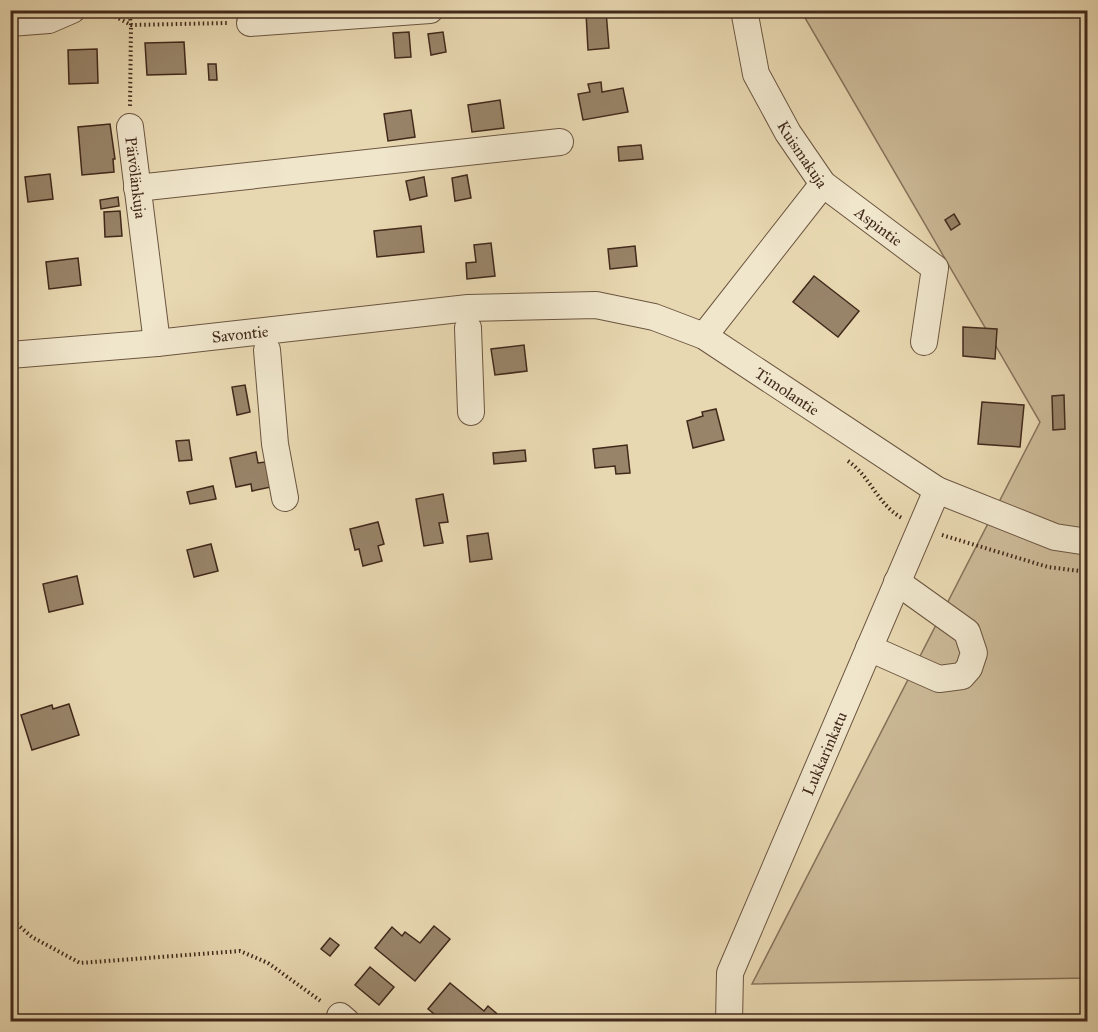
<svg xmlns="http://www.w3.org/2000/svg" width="1098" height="1032" font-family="'IM FELL Great Primer',serif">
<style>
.green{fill:#ccba98;stroke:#86725a;stroke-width:1.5}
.building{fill:#988469;stroke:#41291b;stroke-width:1.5}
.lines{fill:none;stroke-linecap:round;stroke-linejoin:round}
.minor-casing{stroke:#6b5540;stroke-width:28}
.path{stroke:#41291b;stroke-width:4;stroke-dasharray:1.5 3;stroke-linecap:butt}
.minor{stroke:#f0e6cc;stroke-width:26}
.labels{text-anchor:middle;stroke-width:5;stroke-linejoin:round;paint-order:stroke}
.street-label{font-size:16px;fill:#41291b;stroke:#f0e6cc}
</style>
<rect width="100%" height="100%" fill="#e8d8b1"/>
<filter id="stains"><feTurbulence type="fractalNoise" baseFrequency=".00333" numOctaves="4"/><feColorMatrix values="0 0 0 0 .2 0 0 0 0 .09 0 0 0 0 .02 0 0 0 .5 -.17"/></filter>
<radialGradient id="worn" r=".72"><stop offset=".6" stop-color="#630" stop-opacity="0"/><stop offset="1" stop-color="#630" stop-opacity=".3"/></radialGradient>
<path class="green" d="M801,11H1087V978L752,984L1040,422Z"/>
<g class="building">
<path d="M606,11L609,48L588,50L586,13Z"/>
<path d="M409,32L411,57L395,58L393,33Z"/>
<path d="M443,32L446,52L431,55L428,34Z"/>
<path d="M184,42L186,74L147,75L145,43Z"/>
<path d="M97,49L98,83L69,84L68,50Z"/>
<path d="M208,64H216L217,80H209Z"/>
<path d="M601,82L602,92L623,88L628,112L583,120L578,94L590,92L588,84Z"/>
<path d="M500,100L504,128L472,132L468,105Z"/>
<path d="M411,110L415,137L388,141L384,114Z"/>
<path d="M110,124L115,159H113L114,172L82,175L78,127Z"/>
<path d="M641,145L643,159L619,161L618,147Z"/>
<path d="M50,174L53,199L28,202L25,177Z"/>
<path d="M467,175L471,198L455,201L452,178Z"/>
<path d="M424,177L427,196L410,200L406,181Z"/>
<path d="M118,197L119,206L101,209L100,200Z"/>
<path d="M120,211L122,236L105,237L104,212Z"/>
<path d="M954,214L960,224L951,230L945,220Z"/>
<path d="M421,226L424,252L377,257L374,231Z"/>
<path d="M491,243L495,276L467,279L466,263L476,262L474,245Z"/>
<path d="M635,246L637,266L610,269L608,249Z"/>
<path d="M78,258L81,285L49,289L46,262Z"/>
<path d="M814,276L859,311L838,337L793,302Z"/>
<path d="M963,327L997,329L995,359L963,356Z"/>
<path d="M524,345L527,371L495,375L491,349Z"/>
<path d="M245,385L250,412L237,415L232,387Z"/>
<path d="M1064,395L1065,429L1053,430L1052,396Z"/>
<path d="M982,402L1024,405L1020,447L978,444Z"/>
<path d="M716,409L724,440L693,448L687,421L703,416L702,412Z"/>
<path d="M189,440L192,460L179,461L176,441Z"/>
<path d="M627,445L630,473L616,474L615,466L595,468L593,449Z"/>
<path d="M525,450L526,461L494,464L493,453Z"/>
<path d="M256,452L258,463L265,462L271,487L252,491L251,484L236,487L230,458Z"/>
<path d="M213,486L216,499L190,504L187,492Z"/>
<path d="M443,494L448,522L439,523L443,543L424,546L416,499Z"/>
<path d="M378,522L384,544L378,546L382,561L363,566L359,549L355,550L350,529Z"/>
<path d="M488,533L492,559L470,562L467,536Z"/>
<path d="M211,544L218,571L194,577L187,550Z"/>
<path d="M77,576L83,604L49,612L43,584Z"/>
<path d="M69,704L79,735L32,750L21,715L52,705L53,709Z"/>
<path d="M434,926L450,939L415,981L375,948L392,927L402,936L405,932L420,943Z"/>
<path d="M330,938L339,945L330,956L321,949Z"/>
<path d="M370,967L394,987L379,1005L355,985Z"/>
<path d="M450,983L484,1011L488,1006L503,1019L501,1022H444L428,1009Z"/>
</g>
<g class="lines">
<defs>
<g id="minor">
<path id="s1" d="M744,10L756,74L788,133L823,184L935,268L924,342"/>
<path d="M10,23L49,20L72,10"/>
<path d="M250,23L430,10"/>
<path id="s2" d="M130,127L157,343"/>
<path d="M137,188L560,142"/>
<path d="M468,328L471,412"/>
<path d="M704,336L823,184"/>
<path d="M267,350L275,444L285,498"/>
<path id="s3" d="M10,355L157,343L468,308L596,305L654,317L704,336L937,490L1055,537L1088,542"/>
<path d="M869,648L939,679L962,676L969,668L974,653L967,632L897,582"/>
<path d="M340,1016L347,1022"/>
<path id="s4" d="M729,1022L730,973L937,490"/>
</g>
</defs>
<use href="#minor" class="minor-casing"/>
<g class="path">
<path d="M103,10L131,25L228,23"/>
<path d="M129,10L131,25L130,106"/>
<path d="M848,461C870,476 878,505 902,518"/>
<path d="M942,535L1048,567L1088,572"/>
<path d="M10,918L32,937L80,963L240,951L268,963L322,1002"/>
</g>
<use href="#minor" class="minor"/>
</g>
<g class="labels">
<g class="street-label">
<text dy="6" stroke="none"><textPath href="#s1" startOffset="158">Kuismakuja</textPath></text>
<text dy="6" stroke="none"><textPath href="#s2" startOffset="51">Päivölänkuja</textPath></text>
<text dy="6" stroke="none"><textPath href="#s1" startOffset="264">Aspintie</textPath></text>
<text dy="6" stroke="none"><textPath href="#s3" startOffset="231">Savontie</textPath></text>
<text dy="6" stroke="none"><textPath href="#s3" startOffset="801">Timolantie</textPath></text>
<text dy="6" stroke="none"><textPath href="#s4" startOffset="288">Lukkarinkatu</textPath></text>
</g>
</g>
<rect width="1098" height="1032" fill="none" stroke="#e8d8b1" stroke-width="36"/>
<rect x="12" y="12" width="1074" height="1008" fill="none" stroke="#41291b" stroke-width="3"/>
<rect x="18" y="18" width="1062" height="996" fill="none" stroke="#41291b" stroke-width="1.5"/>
<rect width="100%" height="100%" filter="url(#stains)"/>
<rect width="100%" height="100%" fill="url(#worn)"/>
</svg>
